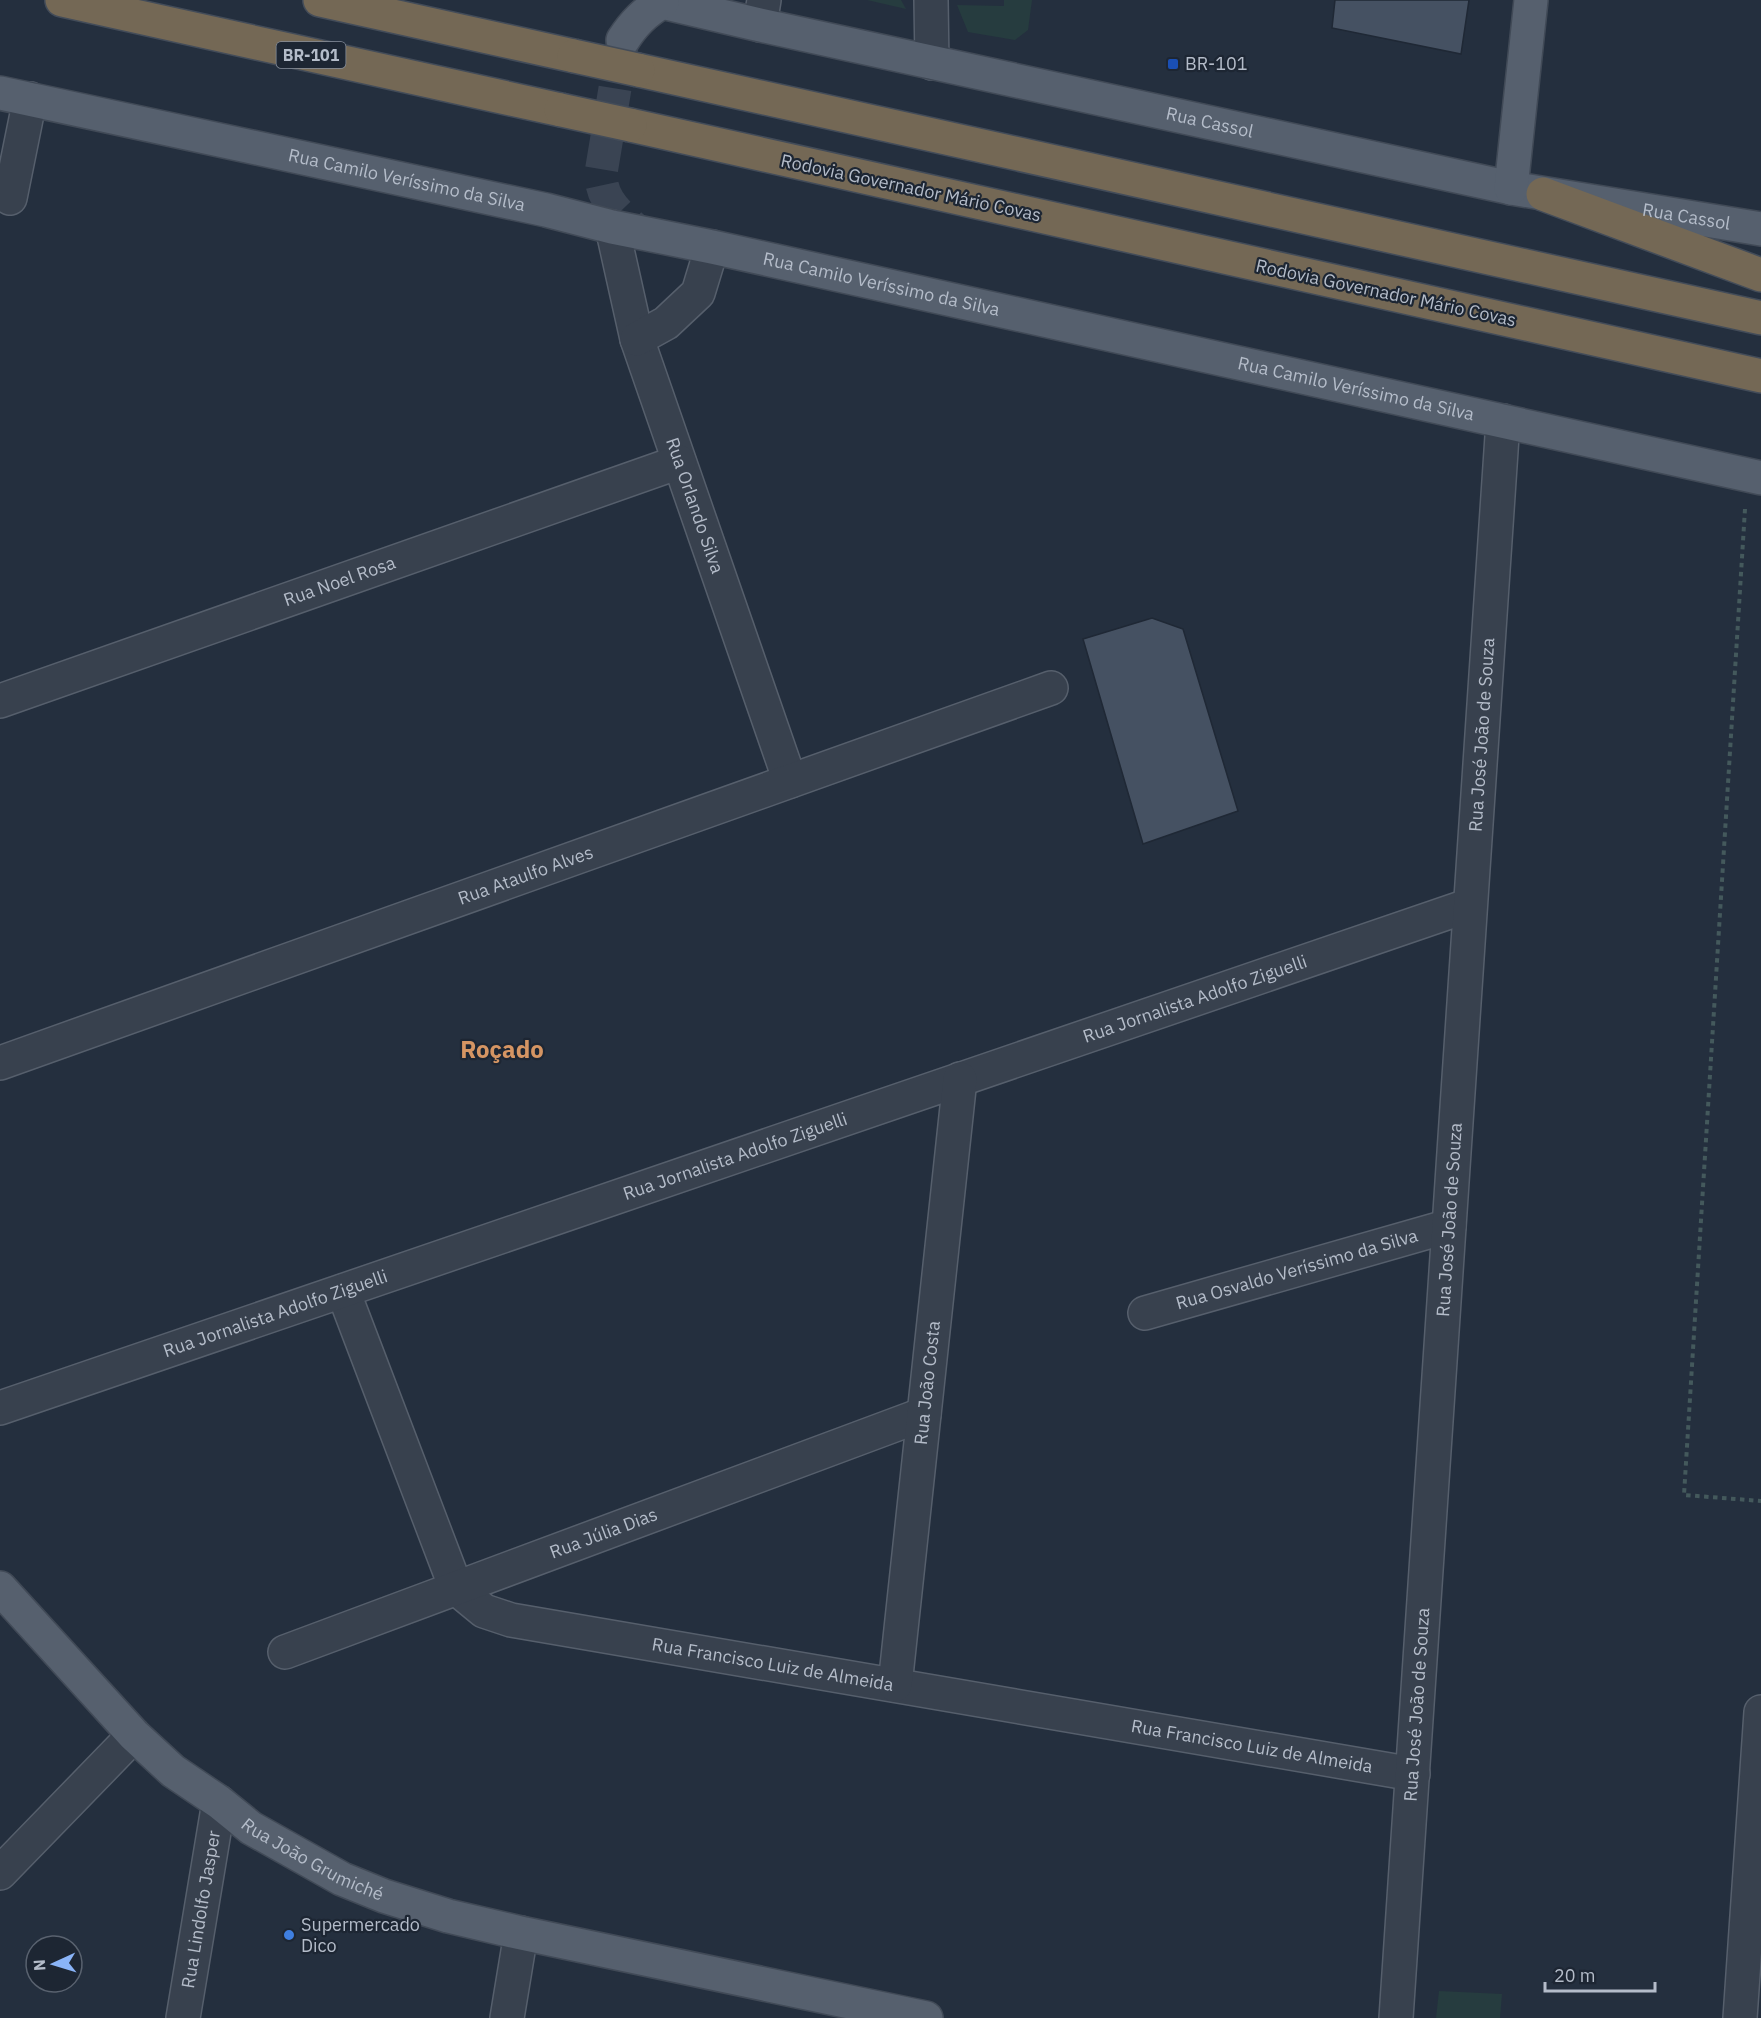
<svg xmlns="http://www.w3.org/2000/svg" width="1761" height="2018" font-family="'IBM Plex Sans',sans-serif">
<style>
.green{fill:#263c3f}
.building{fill:#455162;stroke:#1f2835;stroke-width:1.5}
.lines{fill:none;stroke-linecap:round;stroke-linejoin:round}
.major-tunnel{stroke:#3a4453;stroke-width:33;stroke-dasharray:33 16;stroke-linecap:butt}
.minor-casing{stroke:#565f6c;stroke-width:36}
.major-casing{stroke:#414a57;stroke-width:36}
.highway-casing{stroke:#434c59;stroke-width:36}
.path{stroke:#44595c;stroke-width:4;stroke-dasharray:4.5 4.5;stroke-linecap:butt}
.minor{stroke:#38414e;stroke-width:33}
.major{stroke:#56606e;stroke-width:33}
.highway{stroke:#746855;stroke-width:33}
.highway-bridge-casing{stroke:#434c59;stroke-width:36;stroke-linecap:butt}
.highway-bridge{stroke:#746855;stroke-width:33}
.transit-dot{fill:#1a4fb4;stroke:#1d2633;stroke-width:2}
.shop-dot{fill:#3f7fe0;stroke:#1d2633;stroke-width:2}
.labels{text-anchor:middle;stroke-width:4.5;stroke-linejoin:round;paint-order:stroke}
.shield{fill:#1d2633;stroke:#878f9c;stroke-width:1.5}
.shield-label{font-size:16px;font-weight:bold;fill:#b4bcc9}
.poi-label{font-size:18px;fill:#b4bcc9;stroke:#1d2633;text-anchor:start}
.street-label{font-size:18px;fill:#b4bcc9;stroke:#1d2633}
.district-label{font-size:24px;font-weight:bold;fill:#d59563;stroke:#1d2633}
</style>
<rect width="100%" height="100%" fill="#242f3e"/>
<g class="green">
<path d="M867,0H901L906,9Z"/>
<path d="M1004,0H1032L1028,30L1015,40L968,32L957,5L1004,6Z"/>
<path d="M1439,1991L1502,1994L1500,2018H1436Z"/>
</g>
<g class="building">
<path d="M1335,0H1469L1461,54L1332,28Z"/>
<path d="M1152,618L1183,629L1238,811L1143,844L1083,639Z"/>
</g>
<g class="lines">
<path class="major-tunnel" d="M623,40L601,173C601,202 619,213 638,232"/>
<defs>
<g id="minor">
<path d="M931,0L932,63"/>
<path d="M760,25L764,0"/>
<path d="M10,198L30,99"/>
<path id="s1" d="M612,227L637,339L790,781"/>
<path d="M637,339L666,323L698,293L712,247"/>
<path id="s2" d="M0,701L679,462"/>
<path id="s3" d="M0,1063L1051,688"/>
<path id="s4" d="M343,1291L456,1588L484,1611L511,1620L1413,1774"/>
<path id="s5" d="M1145,1313L1449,1226"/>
<path id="s6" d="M0,1408L1470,905"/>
<path id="s7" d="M285,1652L924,1414"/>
<path id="s8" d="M895,1685L960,1079"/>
<path d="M0,1873L134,1735"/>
<path id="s9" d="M183,2018L219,1802"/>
<path d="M507,2018L521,1933"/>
<path id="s10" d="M1396,2018L1503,421"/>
<path d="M1740,2018L1761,1712"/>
</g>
<g id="major">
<path id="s11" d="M653,0L760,25L1511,188L1761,229"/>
<path d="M623,40C634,23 644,13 662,2"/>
<path id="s12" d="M0,93L546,210L612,227L712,247L1761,478"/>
<path d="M1511,188L1531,0"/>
<path id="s13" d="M0,1588L134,1735L173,1771L219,1802L251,1828L342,1879L384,1896L448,1916L521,1933L926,2018"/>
</g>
<g id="highway">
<path d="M62,0L561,110"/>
<path d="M320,0L574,56"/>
<path d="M638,70L1761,318"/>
<path d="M630,125L1761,376"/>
<path d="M1543,194L1761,275"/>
</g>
</defs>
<use href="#minor" class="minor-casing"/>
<use href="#major" class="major-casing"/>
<use href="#highway" class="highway-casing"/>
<path class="path" d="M1745,509L1684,1495L1761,1501"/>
<use href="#minor" class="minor"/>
<use href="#major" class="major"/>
<use href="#highway" class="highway"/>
<defs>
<g id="highway-bridge">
<path d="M574,56L638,70"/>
<path d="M561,110L630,125"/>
</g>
</defs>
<use href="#highway-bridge" class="highway-bridge-casing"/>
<use href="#highway-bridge" class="highway-bridge"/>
</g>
<rect class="transit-dot" x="1167" y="58" width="12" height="12" rx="3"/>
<circle class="shop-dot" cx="289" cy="1935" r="6"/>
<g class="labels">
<rect class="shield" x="276.5" y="42" width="69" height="26" rx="4.5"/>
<g class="shield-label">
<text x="311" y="61">BR-101</text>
</g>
<g class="poi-label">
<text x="1185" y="70">BR-101</text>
<text x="301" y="1931">Supermercado<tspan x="301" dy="21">Dico</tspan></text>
</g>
<g class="street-label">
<text dy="6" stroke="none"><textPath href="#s11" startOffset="570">Rua Cassol</textPath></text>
<text dy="6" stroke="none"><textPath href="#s12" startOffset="416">Rua Camilo Veríssimo da Silva</textPath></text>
<text transform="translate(911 188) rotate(12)" y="6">Rodovia Governador Mário Covas</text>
<text dy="6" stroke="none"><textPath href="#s11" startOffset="1056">Rua Cassol</textPath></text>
<text dy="6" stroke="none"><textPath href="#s12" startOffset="902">Rua Camilo Veríssimo da Silva</textPath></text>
<text transform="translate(1386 293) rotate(12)" y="6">Rodovia Governador Mário Covas</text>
<text dy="6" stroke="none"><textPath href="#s12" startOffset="1388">Rua Camilo Veríssimo da Silva</textPath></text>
<text dy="6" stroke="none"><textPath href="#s1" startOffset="291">Rua Orlando Silva</textPath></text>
<text dy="6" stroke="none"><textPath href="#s2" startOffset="360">Rua Noel Rosa</textPath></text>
<text dy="6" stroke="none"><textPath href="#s10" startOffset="1286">Rua José João de Souza</textPath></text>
<text dy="6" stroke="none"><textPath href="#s3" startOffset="558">Rua Ataulfo Alves</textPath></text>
<text dy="6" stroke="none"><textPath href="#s6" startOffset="1263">Rua Jornalista Adolfo Ziguelli</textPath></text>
<text dy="6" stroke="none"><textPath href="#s6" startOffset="777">Rua Jornalista Adolfo Ziguelli</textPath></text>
<text dy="6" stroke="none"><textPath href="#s10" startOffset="800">Rua José João de Souza</textPath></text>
<text dy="6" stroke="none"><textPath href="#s5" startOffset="158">Rua Osvaldo Veríssimo da Silva</textPath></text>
<text dy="6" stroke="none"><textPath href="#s6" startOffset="291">Rua Jornalista Adolfo Ziguelli</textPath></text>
<text dy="6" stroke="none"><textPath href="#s8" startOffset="304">Rua João Costa</textPath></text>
<text dy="6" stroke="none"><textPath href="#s7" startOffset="340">Rua Júlia Dias</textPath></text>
<text dy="6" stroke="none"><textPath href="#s4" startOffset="648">Rua Francisco Luiz de Almeida</textPath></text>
<text dy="6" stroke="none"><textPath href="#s10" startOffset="314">Rua José João de Souza</textPath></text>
<text dy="6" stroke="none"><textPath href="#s4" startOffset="1134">Rua Francisco Luiz de Almeida</textPath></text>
<text dy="6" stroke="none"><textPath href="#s13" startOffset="418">Rua João Grumiché</textPath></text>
<text dy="6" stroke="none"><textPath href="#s9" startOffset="110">Rua Lindolfo Jasper</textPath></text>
</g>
<g class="district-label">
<text x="502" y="1058">Roçado</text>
</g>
</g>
<g transform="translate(54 1964) rotate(266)"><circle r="28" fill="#1d2633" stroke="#59626f" stroke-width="1.5"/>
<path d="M0-4.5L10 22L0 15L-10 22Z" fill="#8ab4f8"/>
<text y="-9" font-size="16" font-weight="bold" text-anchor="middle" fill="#b4bcc9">N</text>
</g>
<path d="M1545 1982v9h110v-9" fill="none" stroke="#b4bcc9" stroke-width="3"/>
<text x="1554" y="1982" font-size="18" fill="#b4bcc9" stroke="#1d2633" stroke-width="4.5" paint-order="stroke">20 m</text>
</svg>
